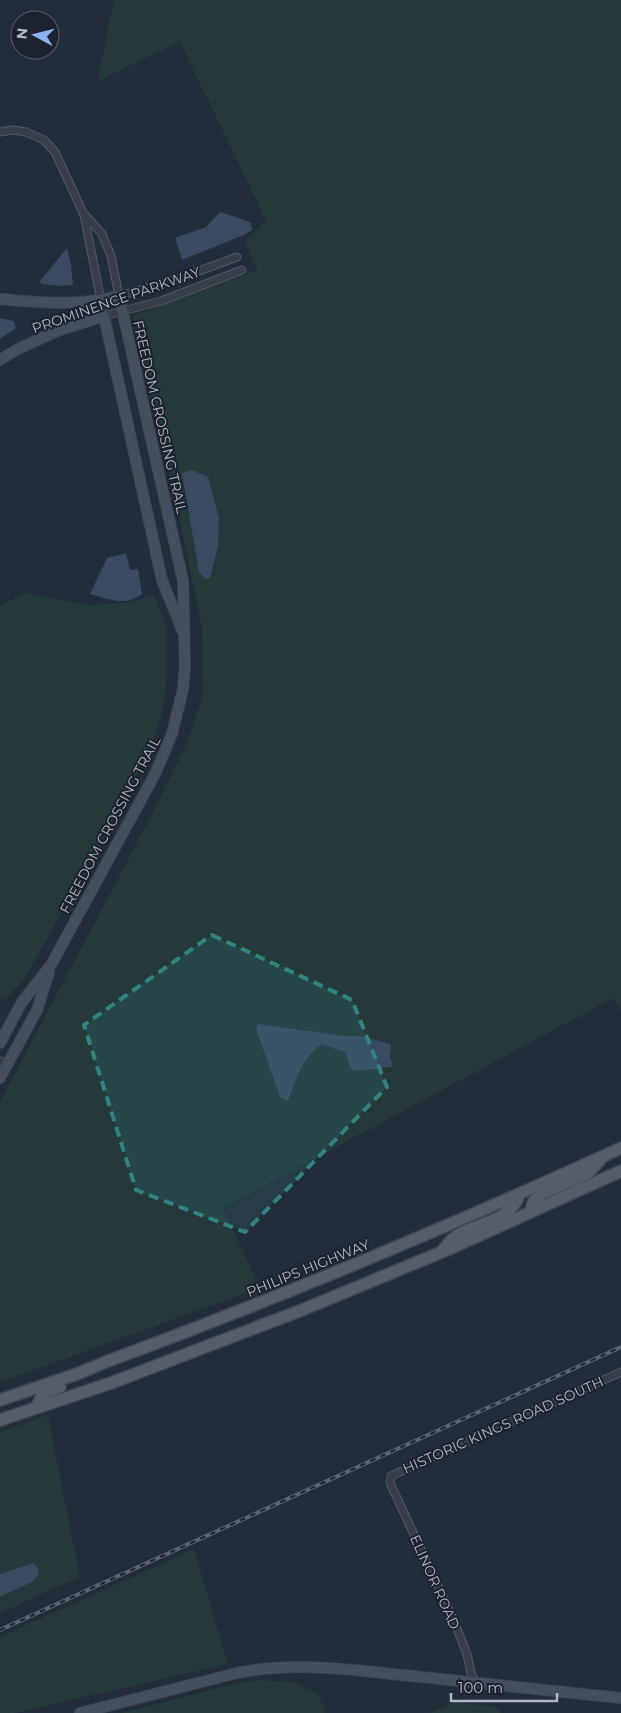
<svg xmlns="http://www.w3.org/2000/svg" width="621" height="1713" font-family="Montserrat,sans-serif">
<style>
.green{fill:#25383a;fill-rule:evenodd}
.water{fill:#394a61}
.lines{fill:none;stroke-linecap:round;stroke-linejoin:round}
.street-casing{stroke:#525964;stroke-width:9}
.secondary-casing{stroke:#404752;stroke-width:12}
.primary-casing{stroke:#404752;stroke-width:14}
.street{stroke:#373e49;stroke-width:7}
.secondary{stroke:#454e5c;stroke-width:10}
.primary{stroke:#555d69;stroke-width:11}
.rail-casing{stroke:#596370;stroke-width:4}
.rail{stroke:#1c232e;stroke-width:2;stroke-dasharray:5.5;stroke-linecap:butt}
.marked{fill:#30837f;fill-opacity:0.2;stroke:#30837f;stroke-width:4;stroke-dasharray:10 6;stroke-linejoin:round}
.labels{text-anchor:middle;stroke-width:4;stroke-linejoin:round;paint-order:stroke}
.street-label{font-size:14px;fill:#b2b9c5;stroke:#1c232e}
</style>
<rect width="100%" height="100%" fill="#232c39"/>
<g class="green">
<path d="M114,0H621V1011L613,998L223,1208L260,1288L0,1382V1102L153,812L187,743L203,694L202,628L179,517L133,316L257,270L245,242L266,221L180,42L98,81ZM258,1024L344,1036H361L391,1044L390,1058L350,1068L345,1052L322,1044C302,1056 298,1082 288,1100L280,1097L256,1029Z"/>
<path d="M23,593L91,605L124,603L154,595L167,627V677L162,714L148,755L26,977L4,1001L0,1000V606Z"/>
<path d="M48,1415L80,1577L0,1613V1597L32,1582L39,1574L38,1568L33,1563L0,1574V1432Z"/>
<path d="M194,1549L228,1664L15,1713H0V1637Z"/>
<path d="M261,1680L294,1682L319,1694L325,1713H122L239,1683Z"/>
<path d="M454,1702L497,1707L500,1713H430Z"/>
</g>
<g class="water">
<path d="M220,212C231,216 240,217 251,223L252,230L244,235L182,260L175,238L206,227Z"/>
<path d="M67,248L71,264L73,285L60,286L41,284L40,281Z"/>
<path d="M0,318L14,321L16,328L0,339Z"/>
<path d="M192,470L208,477L219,518L218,546L210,578L205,579L199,572L182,473Z"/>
<path d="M126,553L130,570L138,569L142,594C125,607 108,599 90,594L107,558Z"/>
<path d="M258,1024L344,1036H361L391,1044L390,1058L393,1063L391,1067L355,1071L350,1068L345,1052L322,1044C303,1056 296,1081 288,1101L280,1097L256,1029Z"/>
<path d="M33,1563L38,1568L39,1574L32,1582L0,1597V1574Z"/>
</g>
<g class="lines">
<defs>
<g id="street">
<path d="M0,132L13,130L26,132L44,140L55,152L84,215L104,316L161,301L242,270"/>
<path d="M85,215L102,234L111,256L119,296L180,278L237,257"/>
<path d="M0,1061L7,1065"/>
<path d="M476,1683L471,1673L467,1654L451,1614L390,1483L391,1476L621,1372"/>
</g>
<g id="secondary">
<path d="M0,299C40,303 80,306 119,296L183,581L185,667L183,689L172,734L155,774L51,965L22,1002L0,1043"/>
<path d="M0,360L16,350L57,331L104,316L162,580L182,630"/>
<path d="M0,1078L37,1010L49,973"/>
<path d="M80,1713L237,1673C298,1661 351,1670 412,1676C482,1683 551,1691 621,1698"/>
</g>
<g id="primary">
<path d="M531,1212L533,1202L539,1195L587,1174L600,1160"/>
<path d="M444,1249C448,1244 452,1238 458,1235C478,1222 510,1222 519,1195"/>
<path d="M0,1400L77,1374L103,1363C279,1298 451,1226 621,1148"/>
<path d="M37,1407L42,1395L60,1387"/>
<path d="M0,1420L111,1383L302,1310L449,1249L621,1171"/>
</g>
</defs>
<use href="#street" class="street-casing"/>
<use href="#secondary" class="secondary-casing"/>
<use href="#primary" class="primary-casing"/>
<use href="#street" class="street"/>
<use href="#secondary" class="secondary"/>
<use href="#primary" class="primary"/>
<defs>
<path id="rail" d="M0,1630L621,1347"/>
</defs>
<use href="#rail" class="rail-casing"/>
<use href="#rail" class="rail"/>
</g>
<path class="marked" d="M212,935L352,1000L387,1087L245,1232L136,1190L84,1025Z"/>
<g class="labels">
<g class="street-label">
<text transform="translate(116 300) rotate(-19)" y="5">PROMINENCE PARKWAY</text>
<text transform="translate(160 417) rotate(77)" y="5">FREEDOM CROSSING TRAIL</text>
<text transform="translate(110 825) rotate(-62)" y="5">FREEDOM CROSSING TRAIL</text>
<text transform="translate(308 1268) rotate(-22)" y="5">PHILIPS HIGHWAY</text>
<text transform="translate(503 1425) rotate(-24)" y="5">HISTORIC KINGS ROAD SOUTH</text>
<text transform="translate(435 1582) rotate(66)" y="5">ELINOR ROAD</text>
</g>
</g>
<g transform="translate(35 35) rotate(277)"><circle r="24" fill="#1c232e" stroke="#585f6a"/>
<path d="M0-4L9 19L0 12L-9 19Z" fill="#8bb3f1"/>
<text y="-8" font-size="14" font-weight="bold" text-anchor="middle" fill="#b2b9c5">N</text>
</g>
<path d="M451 1693v8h106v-8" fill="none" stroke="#b2b9c5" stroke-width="2.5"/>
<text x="458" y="1693" font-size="15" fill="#b2b9c5" stroke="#1c232e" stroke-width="4" paint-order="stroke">100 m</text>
</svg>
